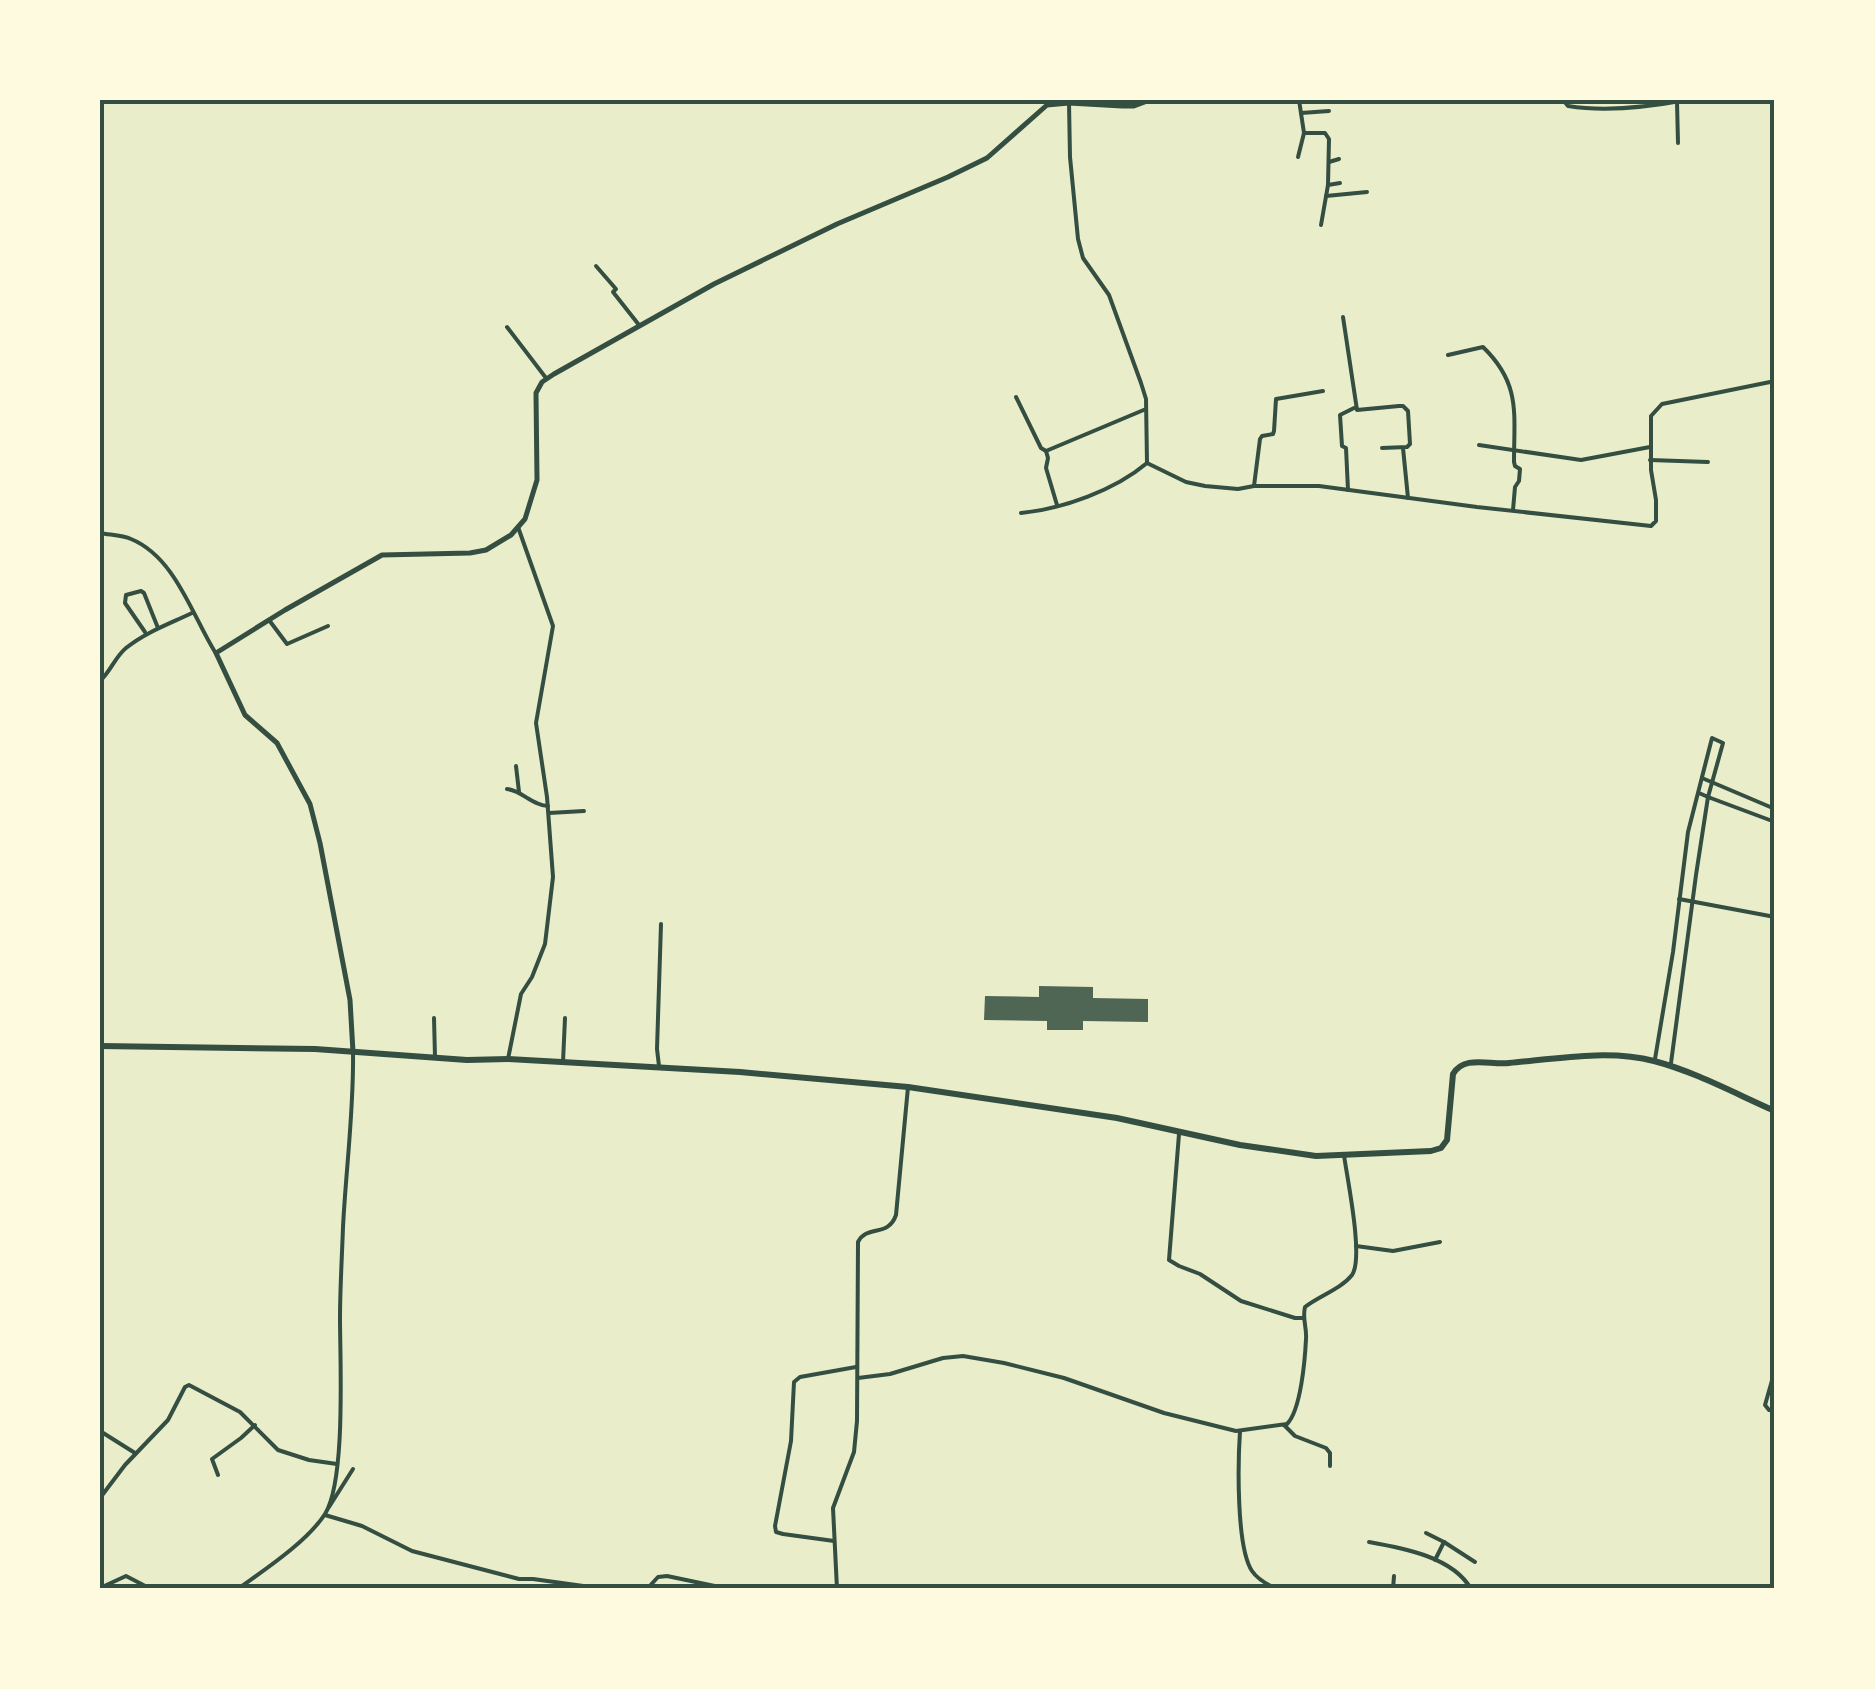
<svg xmlns="http://www.w3.org/2000/svg" width="1875" height="1689" font-family="Montserrat,sans-serif">
<style>
.building{fill:#4f6655}
.lines{fill:none;stroke-linecap:round;stroke-linejoin:round}
.minor{stroke:#344e41;stroke-width:4}
.tertiary{stroke:#344e41;stroke-width:5}
.primary{stroke:#344e41;stroke-width:6}
.neatline{fill:none;stroke:#344e41;stroke-width:4}
</style>
<rect width="100%" height="100%" fill="#e9edc9"/>
<path class="building" d="M1039,986L1093,987V998L1148,999V1022L1083,1021V1030H1047V1021L984,1020L985,996L1039,997Z"/>
<g class="lines">
<g class="minor">
<path d="M1563,100L1568,106C1606,112 1649,107 1686,100"/>
<path d="M1677,102L1678,143"/>
<path d="M1069,103L1070,157L1078,239L1083,258L1109,295L1141,383L1146,399L1147,463"/>
<path d="M1301,113L1329,111"/>
<path d="M1304,133H1325L1329,139L1328,185L1321,225"/>
<path d="M1298,157L1304,133L1299,100"/>
<path d="M1329,162L1339,159"/>
<path d="M1328,185L1340,183"/>
<path d="M1326,196L1367,192"/>
<path d="M596,266L616,289L613,292L639,325"/>
<path d="M1343,317L1357,410L1399,406H1403L1408,411L1410,444L1407,447L1382,448"/>
<path d="M507,327L546,378"/>
<path d="M1448,355L1483,347C1521,384 1514,413 1514,462L1515,466L1520,469L1519,481L1515,487L1513,510"/>
<path d="M1016,397L1041,448L1046,451L1048,458L1046,468L1057,505"/>
<path d="M1479,445L1581,460L1650,447"/>
<path d="M1403,448L1408,498"/>
<path d="M1046,451L1146,409"/>
<path d="M1650,460L1708,462"/>
<path d="M1147,463L1186,482L1205,486L1238,489L1254,486H1319L1477,507L1651,526L1656,521V500L1651,470V416L1662,404L1775,381"/>
<path d="M1254,486L1260,439L1262,436L1273,434L1274,431L1276,399L1323,391"/>
<path d="M1348,490L1346,448L1342,446L1340,415L1354,408"/>
<path d="M1021,513C1063,509 1115,490 1147,463"/>
<path d="M100,533C110,535 122,535 131,539C175,557 192,615 215,652"/>
<path d="M269,620L287,644L328,626"/>
<path d="M145,632L125,603L126,595L141,591L144,593L158,628"/>
<path d="M100,681C111,671 115,657 126,648C146,632 169,624 192,613"/>
<path d="M516,766L519,792"/>
<path d="M1702,778L1775,809"/>
<path d="M507,789C523,791 531,805 548,806"/>
<path d="M549,813L584,811"/>
<path d="M1679,899L1775,917"/>
<path d="M434,1018L435,1057"/>
<path d="M508,1059L521,994L532,977L545,944L553,877L547,797L536,723L553,626L518,527"/>
<path d="M1655,1059L1673,952L1688,832L1712,738L1723,743L1708,797L1699,793"/>
<path d="M563,1062L565,1018"/>
<path d="M1671,1063L1696,875L1708,797L1775,822"/>
<path d="M659,1066L657,1049L661,924"/>
<path d="M1179,1134L1169,1260L1179,1266L1200,1274L1241,1301L1295,1318H1303"/>
<path d="M1356,1246L1393,1251L1440,1242"/>
<path d="M1775,1370L1765,1405L1769,1410L1775,1411"/>
<path d="M858,1378L890,1374L943,1358L963,1356L1004,1363L1064,1378L1164,1413L1236,1431L1287,1424C1301,1410 1305,1359 1306,1339C1307,1327 1302,1319 1305,1307C1319,1296 1341,1289 1352,1275C1364,1258 1347,1178 1344,1155"/>
<path d="M1284,1425L1295,1436L1326,1448L1330,1453V1466"/>
<path d="M100,1431L135,1453"/>
<path d="M1240,1431C1238,1461 1236,1547 1252,1571C1258,1580 1268,1585 1277,1589"/>
<path d="M218,1475L212,1459L241,1438L255,1425"/>
<path d="M100,1498L125,1465L168,1420L185,1387L189,1385L240,1412L278,1450L309,1460L337,1464"/>
<path d="M329,1507L353,1469"/>
<path d="M325,1515L362,1526L412,1551L519,1579H533L605,1589"/>
<path d="M1426,1533L1444,1542"/>
<path d="M834,1541L783,1534L776,1532L775,1526L791,1441L794,1382L800,1377L856,1367"/>
<path d="M1369,1542C1403,1548 1453,1557 1471,1589"/>
<path d="M1435,1560L1444,1542L1475,1562"/>
<path d="M100,1588L126,1576L151,1589"/>
<path d="M238,1589C264,1570 307,1542 325,1514C346,1480 340,1362 340,1318C340,1288 342,1257 343,1227C346,1168 354,1110 353,1052"/>
<path d="M647,1589L658,1577L667,1576L729,1589"/>
<path d="M837,1589L833,1508L854,1452L857,1421L858,1242C867,1224 888,1238 896,1215L908,1087"/>
<path d="M1393,1589L1394,1576"/>
</g>
<path class="tertiary" d="M353,1052L350,1000L320,843L310,804L277,743L245,715L216,653L285,610L382,555L470,553L486,550L511,535L525,519L537,480L536,393L542,382L554,374L714,284L837,224L948,177L987,158L1047,105L1069,103L1122,106H1134L1150,100"/>
<path class="primary" d="M100,1046L315,1049L467,1060L508,1059L740,1072L908,1087L1117,1118L1240,1145L1316,1156L1431,1151L1441,1148L1447,1140L1453,1074C1464,1055 1489,1065 1509,1063C1554,1059 1609,1049 1654,1061C1696,1072 1736,1094 1775,1111"/>
</g>
<rect width="1875" height="1689" fill="none" stroke="#fefae0" stroke-width="205"/>
<rect x="102" y="102" width="1670" height="1484" class="neatline"/>
</svg>
